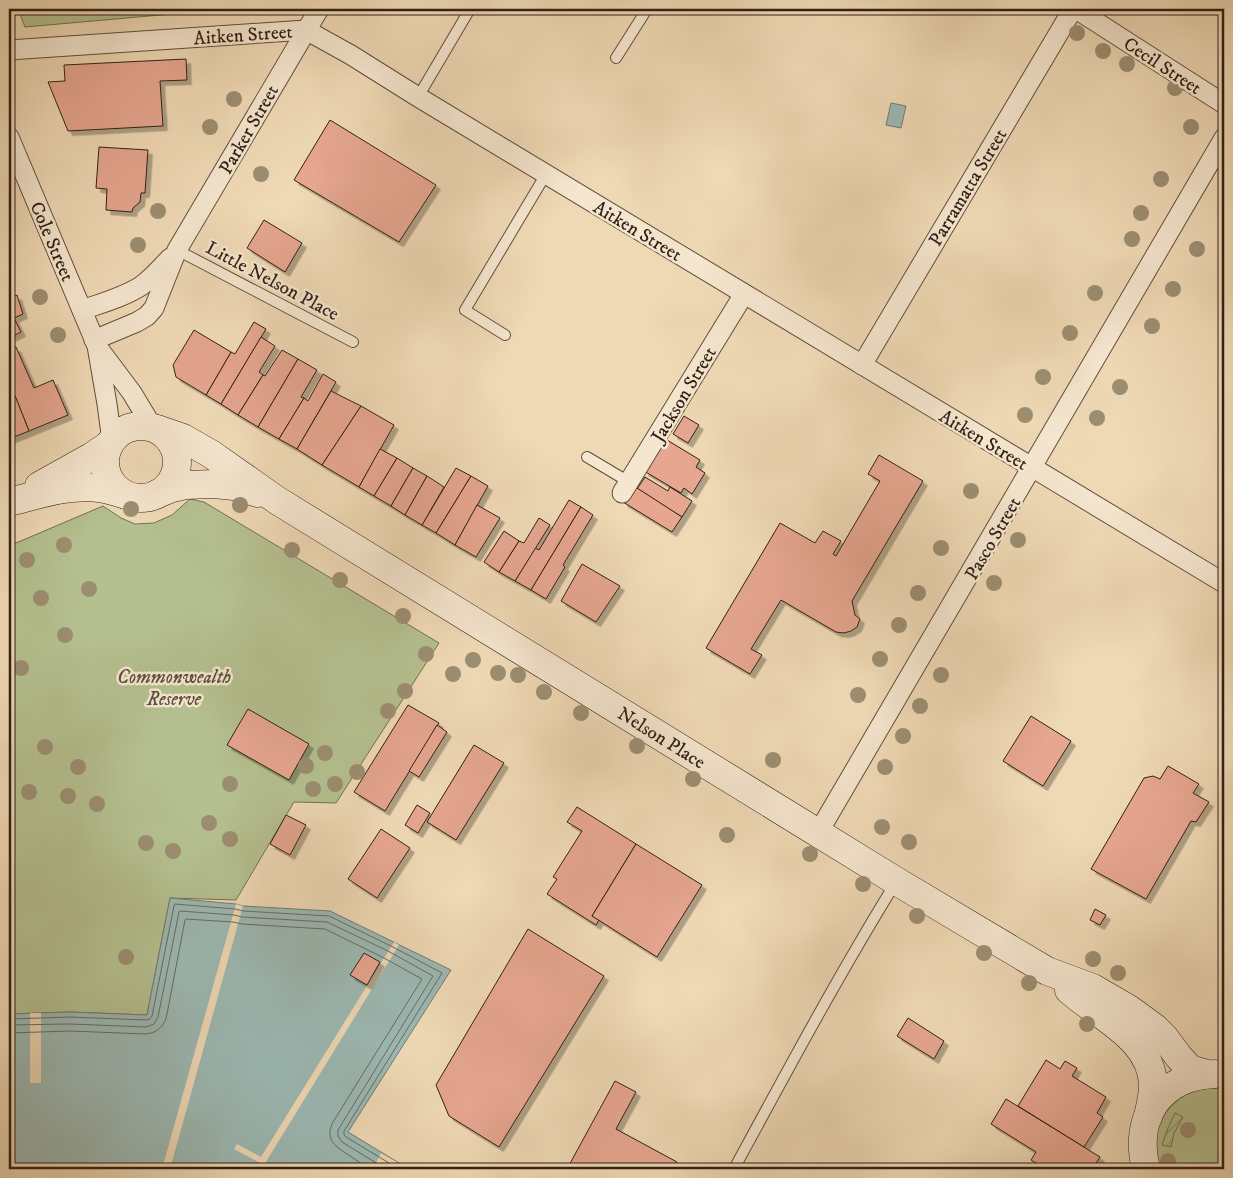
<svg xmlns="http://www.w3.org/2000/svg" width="1233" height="1178" font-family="'IM FELL DW Pica',serif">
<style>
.green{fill:#b5c090;stroke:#727052}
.garden{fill:url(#garden-furrows);stroke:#727052}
.water{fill:#9cb9b4;stroke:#717c74}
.pier{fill:#efd9b5}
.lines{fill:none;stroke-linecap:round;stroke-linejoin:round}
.shore{stroke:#666c64;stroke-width:1}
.building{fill:#e6a690;stroke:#302015;filter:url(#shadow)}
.lane-casing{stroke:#604e3d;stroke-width:12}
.street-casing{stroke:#604e3d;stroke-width:21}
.secondary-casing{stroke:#302015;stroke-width:29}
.lane{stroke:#f5e6cf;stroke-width:10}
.street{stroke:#f5e6cf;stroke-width:19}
.secondary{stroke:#f5e6cf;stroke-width:28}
.tree{fill:#9c8e71}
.labels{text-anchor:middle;stroke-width:5;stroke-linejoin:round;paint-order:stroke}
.street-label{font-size:19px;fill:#302015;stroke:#f5e6cf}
.park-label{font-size:19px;font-style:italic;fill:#58503a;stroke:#f5e6cf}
</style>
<defs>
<pattern id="garden-furrows" width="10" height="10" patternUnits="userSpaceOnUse" patternTransform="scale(1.25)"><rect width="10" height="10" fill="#b5c090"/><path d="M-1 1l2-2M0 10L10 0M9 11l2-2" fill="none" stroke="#949c74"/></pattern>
<filter id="shadow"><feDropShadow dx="4.5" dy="4.5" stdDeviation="0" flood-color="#0004"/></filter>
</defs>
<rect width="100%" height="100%" fill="#efd9b5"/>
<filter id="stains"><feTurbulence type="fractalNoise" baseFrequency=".004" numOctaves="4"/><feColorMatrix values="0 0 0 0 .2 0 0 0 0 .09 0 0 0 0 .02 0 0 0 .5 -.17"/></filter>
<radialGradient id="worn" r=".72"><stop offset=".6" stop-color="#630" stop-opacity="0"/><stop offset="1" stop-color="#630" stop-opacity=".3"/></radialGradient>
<g class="green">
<path d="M18,9H228L25,27Z"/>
<path d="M190,499L204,502L439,643L336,803L294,802L236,900L170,898L147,1015L70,1012L9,1014V546L103,506L121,518L135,524L154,523L172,515Z"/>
<path d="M1210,1088H1224V1169H1160C1157,1159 1154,1141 1157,1130C1162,1114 1175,1099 1191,1092C1197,1090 1203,1089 1210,1088Z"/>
</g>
<path class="garden" d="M1175,1113L1183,1117L1174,1133L1171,1147L1162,1145L1168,1128Z"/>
<g class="water">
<path d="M891,103L906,106L901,128L886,125Z"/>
<path d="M170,898L236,904L243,906L330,911L451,970L348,1132L409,1169H9V1014L70,1012L147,1015Z"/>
</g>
<g class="pier">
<path d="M236,904L243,906L170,1169H162Z"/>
<path d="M394,942L399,945L264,1165L234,1149L237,1144L261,1157Z"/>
<rect x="30" y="1013" width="11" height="70"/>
<path d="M381,1153L400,1164L397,1169H373Z"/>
</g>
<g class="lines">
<g class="shore">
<path d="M9,1019L70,1017L146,1020L150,1019L152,1016L174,906L175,904L235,909L243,911L329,916L391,946L442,973L344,1131V1135L346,1137L399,1169"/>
<path d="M9,1025L70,1024L146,1027L154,1024L158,1017L179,912L180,911L234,915L242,917L327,922L388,951L433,976L338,1130V1136L342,1142L386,1169"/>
<path d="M9,1033L70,1031L146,1034C156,1033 162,1028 166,1019L185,920L186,919L233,922L242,924L325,929L384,958L422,979L333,1122C324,1140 336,1147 350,1156C357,1161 364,1165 371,1169"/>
</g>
</g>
<g class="building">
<path d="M186,59L187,80L160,81L163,126L68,131L48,82L65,81L64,65Z"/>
<path d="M330,120L436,185L399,242L294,180Z"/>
<path d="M99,147L148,150L145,193H141L140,202L133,208L132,212L106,210L107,189L96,188Z"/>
<path d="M264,220L302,243L285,272L247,248Z"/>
<path d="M17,295L23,314L14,318L21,332L9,338V299Z"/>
<path d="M254,322L266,329L221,404L206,395L231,352L235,354Z"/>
<path d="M194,330L231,352L206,395L176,377L173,365Z"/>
<path d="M261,337L275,346L259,372L263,375L238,415L221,404Z"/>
<path d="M16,347L34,388L53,380L68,415L29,431L9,381V350Z"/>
<path d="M282,350L298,359L258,427L238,415L263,375L265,376Z"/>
<path d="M298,359L317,370L301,397L304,398L279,439L258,427Z"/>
<path d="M323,374L336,382L297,449L279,439L304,398L308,401Z"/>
<path d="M10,383L29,431L9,439V384Z"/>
<path d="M331,391L361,406L322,465L297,449Z"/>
<path d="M361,406L394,425L359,487L322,465Z"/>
<path d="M684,416L699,425L688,443L673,434Z"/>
<path d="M667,440L700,460L696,467L705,473L692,494L684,488L681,493L644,471L661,445L663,446Z"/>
<path d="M380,449L397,458L374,496L359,487Z"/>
<path d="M879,455L923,481L852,601L855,615L860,619L857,627L851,631L844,633L836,632L781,600L751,649L762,655L750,674L706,648L780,523L815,543L823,531L841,541L833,554L836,556L880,481L868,474Z"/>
<path d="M397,458L413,468L391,506L374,496Z"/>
<path d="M413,468L427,476L405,515L391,506Z"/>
<path d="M456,468L471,476L436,533L422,525Z"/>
<path d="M427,476L444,487L422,525L405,515Z"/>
<path d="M471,476L488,486L455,545L436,533Z"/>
<path d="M645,477L668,491L670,487L692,501L682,517L637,489Z"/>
<path d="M634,486L682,517L672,532L623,502Z"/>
<path d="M569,500L581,507L531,590L515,581L535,548L539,550Z"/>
<path d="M477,505L500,518L476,557L455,545Z"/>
<path d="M581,507L593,515L563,565L565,567L546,599L531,590Z"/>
<path d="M539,518L550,525L515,581L499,572L519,541L524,543Z"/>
<path d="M504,531L519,541L499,572L484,562Z"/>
<path d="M582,564L620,586L596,622L561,601Z"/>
<path d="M408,705L439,723L385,811L354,792Z"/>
<path d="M248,709L309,744L289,780L227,745Z"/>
<path d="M1031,716L1071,741L1043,786L1003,761Z"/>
<path d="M437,725L447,732L419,777L409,771Z"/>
<path d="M474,745L504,763L456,840L427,822Z"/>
<path d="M1168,766L1199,784L1193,793L1209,802L1196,822L1191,821L1146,899L1091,869L1144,778L1153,776L1160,779Z"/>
<path d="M417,805L430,813L418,833L405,825Z"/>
<path d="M577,807L636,844L592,916L599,920L596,925L547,894L557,879L553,877L582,831L567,822Z"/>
<path d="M286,815L306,825L290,855L270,844Z"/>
<path d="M381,829L410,848L377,898L348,879Z"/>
<path d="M636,844L702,885L657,957L592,916Z"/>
<path d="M1095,909L1106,915L1100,925L1090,920Z"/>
<path d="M528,929L604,976L499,1147L449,1116L436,1085Z"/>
<path d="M364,953L380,962L367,985L350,975Z"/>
<path d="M908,1018L944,1041L934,1059L897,1036Z"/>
<path d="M1046,1060L1060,1069L1065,1061L1077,1068L1072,1076L1106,1097L1097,1113L1103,1117L1084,1147L1018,1106Z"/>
<path d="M615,1081L636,1092L616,1129L677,1162L674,1169H567Z"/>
<path d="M1006,1099L1100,1157L1096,1163L1104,1167L1102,1169H1046L1031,1160L1036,1152L991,1124Z"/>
</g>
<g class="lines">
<defs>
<g id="lane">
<path d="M616,58L647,9"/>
<path d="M418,97L470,9"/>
<path d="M177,250L353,342"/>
<path d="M505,335L465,310L546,174"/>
<path d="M587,457L629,482"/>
<path d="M734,1169C786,1073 838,976 896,882"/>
</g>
<g id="street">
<path d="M1076,9L1224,104"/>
<path d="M9,50L306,30L351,55L418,97L1224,583"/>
<path d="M9,137L97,346L107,404L112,441"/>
<path d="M82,310C102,303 124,297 141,286C152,278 161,268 170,258"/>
<path d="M94,340L137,322L147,316L154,308L177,250L319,9"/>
<path d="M99,349L132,393L153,428"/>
<path d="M862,365L1073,9"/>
<path d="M622,493L744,294"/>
<path d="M818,833L1224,138"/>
</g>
<g id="secondary">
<circle cx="141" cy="462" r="36"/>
<path d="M157,429L183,438L211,454L278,501L896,881L1047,971L1093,988L1129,1009L1155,1028L1164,1037L1179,1057L1188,1067L1193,1070L1207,1074"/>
<path d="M39,486L91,457L109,445"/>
<path d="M157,494L172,488L185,485L214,484L234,486L258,493"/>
<path d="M9,502C38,495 69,484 100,488C109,489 118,493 126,495"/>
<path d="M1069,990C1099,1017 1153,1039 1153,1086C1153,1096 1150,1107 1148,1117"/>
<path d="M1146,1169C1133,1117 1160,1076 1215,1074"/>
</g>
</defs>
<use href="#lane" class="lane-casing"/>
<use href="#street" class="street-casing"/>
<use href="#secondary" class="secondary-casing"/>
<use href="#lane" class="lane"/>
<use href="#street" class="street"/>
<use href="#secondary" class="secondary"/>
</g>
<g class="tree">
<circle cx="1077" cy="33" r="8"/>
<circle cx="1103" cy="51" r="8"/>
<circle cx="1127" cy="64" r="8"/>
<circle cx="1175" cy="88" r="8"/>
<circle cx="234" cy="99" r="8"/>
<circle cx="210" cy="127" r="8"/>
<circle cx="1191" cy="127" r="8"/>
<circle cx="261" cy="174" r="8"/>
<circle cx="1161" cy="179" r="8"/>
<circle cx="158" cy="211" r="8"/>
<circle cx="1141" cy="213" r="8"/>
<circle cx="1132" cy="239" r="8"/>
<circle cx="138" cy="245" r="8"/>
<circle cx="1197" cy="249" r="8"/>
<circle cx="1173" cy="289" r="8"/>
<circle cx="1095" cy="293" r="8"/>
<circle cx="40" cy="297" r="8"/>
<circle cx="1152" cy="326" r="8"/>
<circle cx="1070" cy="333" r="8"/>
<circle cx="58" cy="335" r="8"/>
<circle cx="1043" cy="377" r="8"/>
<circle cx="1120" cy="387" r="8"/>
<circle cx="1025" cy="415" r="8"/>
<circle cx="1097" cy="418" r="8"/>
<circle cx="971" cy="491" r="8"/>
<circle cx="240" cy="505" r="8"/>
<circle cx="131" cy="509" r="8"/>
<circle cx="1018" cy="540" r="8"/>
<circle cx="64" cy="545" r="8"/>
<circle cx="941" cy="548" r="8"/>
<circle cx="292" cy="550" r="8"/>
<circle cx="27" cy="560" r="8"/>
<circle cx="340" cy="580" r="8"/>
<circle cx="994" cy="583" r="8"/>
<circle cx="89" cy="589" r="8"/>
<circle cx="918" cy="593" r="8"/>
<circle cx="41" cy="598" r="8"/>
<circle cx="403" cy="616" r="8"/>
<circle cx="899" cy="625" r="8"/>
<circle cx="65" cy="635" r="8"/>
<circle cx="426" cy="654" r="8"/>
<circle cx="880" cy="659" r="8"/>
<circle cx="473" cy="660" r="8"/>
<circle cx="21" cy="668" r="8"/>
<circle cx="498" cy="673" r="8"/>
<circle cx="453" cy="674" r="8"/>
<circle cx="518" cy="675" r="8"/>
<circle cx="941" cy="675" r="8"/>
<circle cx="405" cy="691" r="8"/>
<circle cx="544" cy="692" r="8"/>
<circle cx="858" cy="695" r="8"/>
<circle cx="920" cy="706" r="8"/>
<circle cx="388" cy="711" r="8"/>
<circle cx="581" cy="713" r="8"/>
<circle cx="903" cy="736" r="8"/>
<circle cx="637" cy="746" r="8"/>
<circle cx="45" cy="747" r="8"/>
<circle cx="325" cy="753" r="8"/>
<circle cx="773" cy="760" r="8"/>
<circle cx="306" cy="766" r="8"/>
<circle cx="78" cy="767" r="8"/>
<circle cx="885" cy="767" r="8"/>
<circle cx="357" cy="772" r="8"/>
<circle cx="693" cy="779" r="8"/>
<circle cx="230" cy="784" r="8"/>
<circle cx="335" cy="784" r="8"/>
<circle cx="313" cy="789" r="8"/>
<circle cx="29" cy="792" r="8"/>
<circle cx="68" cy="796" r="8"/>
<circle cx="97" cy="804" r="8"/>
<circle cx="209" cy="823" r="8"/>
<circle cx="882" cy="827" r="8"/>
<circle cx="727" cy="835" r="8"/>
<circle cx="230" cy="839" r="8"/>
<circle cx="909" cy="842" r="8"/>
<circle cx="146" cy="843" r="8"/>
<circle cx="173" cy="851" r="8"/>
<circle cx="810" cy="854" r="8"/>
<circle cx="863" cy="884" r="8"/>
<circle cx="917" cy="916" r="8"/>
<circle cx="984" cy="953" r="8"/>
<circle cx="126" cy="957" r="8"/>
<circle cx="1093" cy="959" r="8"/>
<circle cx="1118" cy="973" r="8"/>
<circle cx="1029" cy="983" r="8"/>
<circle cx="1087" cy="1024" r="8"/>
<circle cx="1188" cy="1130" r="8"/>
<circle cx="1168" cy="1161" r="8"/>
</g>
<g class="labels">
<g class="street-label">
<text transform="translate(243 34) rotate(-4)" y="7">Aitken Street</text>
<text transform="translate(1163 65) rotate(33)" y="7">Cecil Street</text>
<text transform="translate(248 129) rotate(-60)" y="7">Parker Street</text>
<text transform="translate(967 187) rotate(-59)" y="7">Parramatta Street</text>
<text transform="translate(638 230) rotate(31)" y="7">Aitken Street</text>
<text transform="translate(53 241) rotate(67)" y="7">Cole Street</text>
<text transform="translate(273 280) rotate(28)" y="7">Little Nelson Place</text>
<text transform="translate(683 394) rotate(-59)" y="7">Jackson Street</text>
<text transform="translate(984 439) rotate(31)" y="7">Aitken Street</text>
<text transform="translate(992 538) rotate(-60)" y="7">Pasco Street</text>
<text transform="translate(662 737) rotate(32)" y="7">Nelson Place</text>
</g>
<g class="park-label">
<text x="174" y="683">Commonwealth<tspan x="174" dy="22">Reserve</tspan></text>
</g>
</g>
<rect width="1233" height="1178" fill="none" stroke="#efd9b5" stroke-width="30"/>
<rect x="10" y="10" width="1213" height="1158" fill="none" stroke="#302015" stroke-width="2.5"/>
<rect x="15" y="15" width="1203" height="1148" fill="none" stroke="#302015"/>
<rect width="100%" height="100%" filter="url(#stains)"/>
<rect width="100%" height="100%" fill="url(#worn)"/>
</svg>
